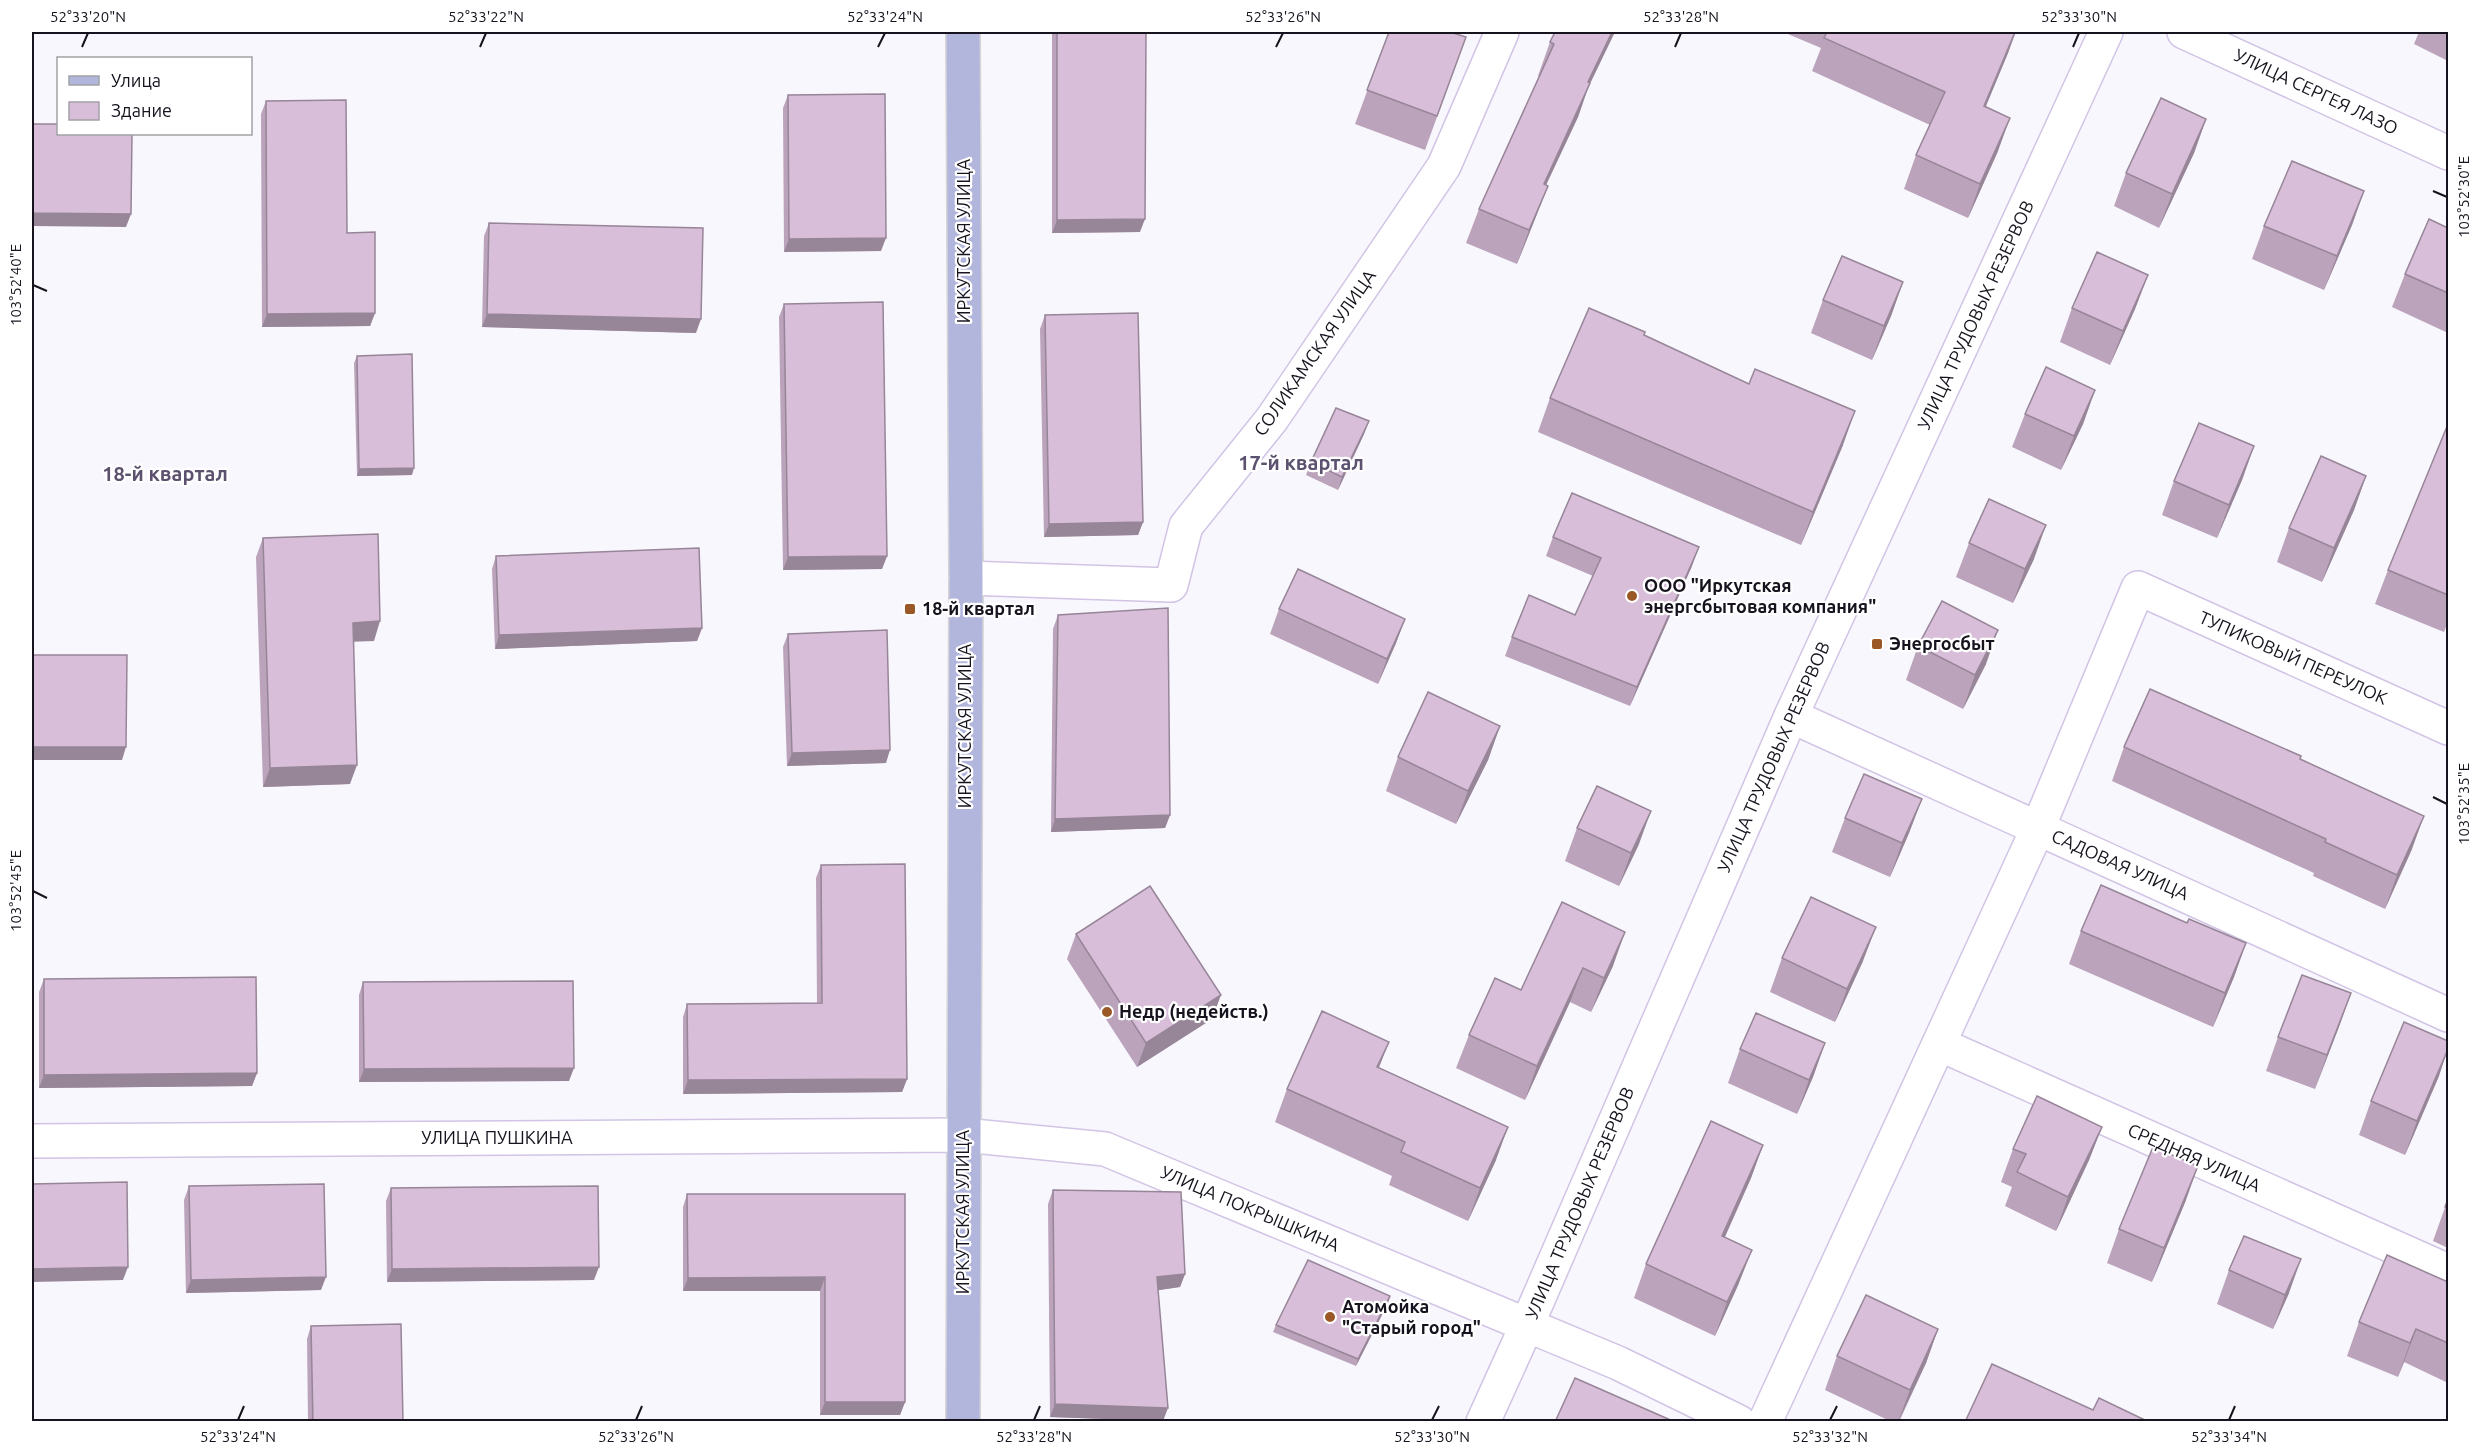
<svg xmlns="http://www.w3.org/2000/svg" width="2480" height="1453" font-family="Ubuntu,sans-serif">
<style>
.lines{fill:none;stroke-linecap:round;stroke-linejoin:round}
.street-casing{stroke:#d1c4e5;stroke-width:36}
.primary-casing{stroke:#d5d5d6;stroke-width:36}
.street{stroke:#fff;stroke-width:33}
.primary{stroke:#b3b6dc;stroke-width:33}
.wall{fill:#baa3bb}
.shaded-wall{fill:#978598}
.building{fill:#d8bed9;stroke:#978598;stroke-width:1.5}
.ticks{fill:none;stroke:#17131e;stroke-width:2}
.poi-dot{fill:#9b5827;stroke:#fff;stroke-width:2}
.labels{text-anchor:middle;stroke-width:4.5;stroke-linejoin:round;paint-order:stroke}
.street-label{font-size:18px;fill:#17131e;stroke:#fff}
.poi-label{font-size:18px;font-weight:bold;fill:#17131e;stroke:#fff;text-anchor:start}
.neighbourhood-label{font-size:20px;font-weight:bold;fill:#5c516e;stroke:#fff}
.neatline{fill:none;stroke:#17131e;stroke-width:2}
.ticks-label{font-size:15px;text-anchor:middle;fill:#17131e}
</style>
<rect width="100%" height="100%" fill="#f9f7fe"/>
<g class="lines">
<defs>
<g id="street">
<path d="M2184,32L2448,153"/>
<path d="M966,578L1171,585L1186,526L1272,419L1444,166L1502,32"/>
<path d="M1791,716L2448,1015"/>
<path d="M1939,1044L2448,1271"/>
<path d="M32,1141L963,1135L1105,1149L1618,1363L1739,1422"/>
<path d="M1483,1422L1527,1325L1791,716L2106,32"/>
<path d="M1765,1422L2038,828L2138,588L2448,728"/>
</g>
<path id="primary" d="M963,32L966,578L963,1422"/>
</defs>
<use href="#street" class="street-casing"/>
<use href="#primary" class="primary-casing"/>
<use href="#street" class="street"/>
<use href="#primary" class="primary"/>
</g>
<g class="wall">
<path d="M1052,32H1146L1140,232L1052,233Z"/>
<path d="M1389,32L1466,37L1425,150L1355,124Z"/>
<path d="M1555,32L1588,88L1578,117L1546,185L1548,186L1535,219L1517,264L1466,243L1479,209L1539,76H1538L1550,42Z"/>
<path d="M1783,32H2016L2008,53L1986,106L1998,151L1968,218L1904,189L1916,155L1930,125L1812,71L1821,48Z"/>
<path d="M2419,32H2448V61L2414,44Z"/>
<path d="M788,95L881,251L784,252L783,108Z"/>
<path d="M266,101L375,313L370,326L262,327L261,114Z"/>
<path d="M2206,119L2194,153L2159,228L2114,206L2126,173Z"/>
<path d="M2364,191L2352,225L2324,290L2252,259L2264,226Z"/>
<path d="M489,223L696,333L482,327L484,236Z"/>
<path d="M2448,228V333L2392,307L2405,274Z"/>
<path d="M2148,275L2135,309L2110,365L2060,342L2072,308Z"/>
<path d="M1903,282L1891,316L1872,360L1811,333L1823,300Z"/>
<path d="M784,304L887,556L882,569L783,570L779,317Z"/>
<path d="M1045,315L1143,522L1138,535L1044,537L1040,329Z"/>
<path d="M1644,335L1749,384L1843,445L1801,545L1538,432L1550,398Z"/>
<path d="M357,356L412,475L357,476L354,363Z"/>
<path d="M2095,390L2083,424L2061,470L2012,447L2025,414Z"/>
<path d="M1369,421L1364,434L1338,490L1306,475L1311,462Z"/>
<path d="M2254,446L2242,480L2217,538L2162,515L2174,481Z"/>
<path d="M2366,476L2354,510L2322,582L2277,562L2289,528Z"/>
<path d="M1553,537L1692,566L1630,706L1505,656L1512,637L1575,615L1593,576L1546,556Z"/>
<path d="M263,538L374,641H353L350,784L263,787L256,557Z"/>
<path d="M1969,543L2034,559L2013,603L1956,577Z"/>
<path d="M2448,544V622L2444,632L2375,604L2388,570Z"/>
<path d="M496,556L702,628L697,641L495,649L492,569Z"/>
<path d="M1279,609L1405,619L1396,643L1378,684L1270,634Z"/>
<path d="M1058,615L1170,815L1165,828L1051,832L1053,629Z"/>
<path d="M788,634L886,763L787,766L783,647Z"/>
<path d="M1918,646L1986,664L1963,709L1906,680Z"/>
<path d="M1500,726L1488,760L1456,824L1386,791L1398,757Z"/>
<path d="M2124,747L2300,759L2412,849L2385,909L2313,876L2314,873L2112,781Z"/>
<path d="M1922,799L1909,833L1890,877L1832,852L1845,818Z"/>
<path d="M1577,828L1639,844L1619,886L1565,861Z"/>
<path d="M821,865L907,1079L902,1092L683,1094V1017L687,1004L817,1003L816,878Z"/>
<path d="M1562,902L1613,966L1591,1012L1570,1002L1525,1100L1456,1068L1469,1035L1521,990Z"/>
<path d="M2187,923L2246,943L2234,977L2213,1027L2069,964L2081,931Z"/>
<path d="M1076,934L1212,1019L1137,1067L1067,959Z"/>
<path d="M1782,958L1863,961L1835,1022L1770,992Z"/>
<path d="M44,979L257,1073L252,1086L39,1088V992Z"/>
<path d="M363,982L569,1081L359,1082V995Z"/>
<path d="M2351,993L2315,1089L2266,1071L2278,1037Z"/>
<path d="M1825,1043L1813,1077L1797,1114L1728,1083L1740,1049Z"/>
<path d="M1379,1068L1496,1160L1468,1221L1389,1185L1392,1176L1275,1122L1287,1089Z"/>
<path d="M2439,1076L2405,1155L2359,1135L2371,1101Z"/>
<path d="M2102,1127L2089,1160L2056,1231L2005,1206L2012,1187L2001,1182L2013,1149Z"/>
<path d="M1763,1145L1751,1178L1725,1237L1739,1283L1715,1336L1634,1298L1646,1264Z"/>
<path d="M189,1186L321,1290L186,1293L184,1200Z"/>
<path d="M391,1188L594,1280L387,1282L386,1201Z"/>
<path d="M1053,1190L1185,1274L1180,1287L1158,1290L1163,1421L1050,1417L1048,1204Z"/>
<path d="M687,1194H905V1402L900,1415H820V1291H683V1207Z"/>
<path d="M2448,1199V1248L2433,1241Z"/>
<path d="M2186,1200L2152,1282L2107,1263L2119,1229Z"/>
<path d="M2229,1270L2289,1293L2273,1329L2217,1304Z"/>
<path d="M2448,1282V1383L2404,1362L2398,1377L2347,1356L2359,1322Z"/>
<path d="M1390,1296L1388,1303L1356,1366L1273,1332L1276,1325Z"/>
<path d="M311,1326L403,1422H308L307,1339Z"/>
<path d="M1938,1329L1926,1363L1899,1422H1892L1825,1390L1837,1356Z"/>
</g>
<g class="shaded-wall">
<path d="M1612,32H1615L1588,88L1578,117L1531,217L1544,184L1588,82Z"/>
<path d="M2015,32L2008,53L1972,139L1984,106Z"/>
<path d="M2010,118L1998,151L1968,218L1980,184Z"/>
<path d="M2206,119L2194,153L2159,228L2172,194Z"/>
<path d="M1548,186L1535,219L1517,264L1529,230Z"/>
<path d="M2364,191L2352,225L2324,290L2337,256Z"/>
<path d="M32,213L131,214L126,227L32,226Z"/>
<path d="M1145,219L1140,232L1052,233L1057,220Z"/>
<path d="M886,238L881,251L784,252L789,239Z"/>
<path d="M2148,275L2135,309L2110,365L2123,331Z"/>
<path d="M1903,282L1891,316L1872,360L1884,326Z"/>
<path d="M375,313L370,326L262,327L267,314Z"/>
<path d="M487,314L701,319L696,333L482,327Z"/>
<path d="M2095,390L2083,424L2061,470L2074,436Z"/>
<path d="M1855,411L1843,445L1801,545L1813,512Z"/>
<path d="M1369,421L1364,434L1338,490L1342,477Z"/>
<path d="M2254,446L2242,480L2217,538L2229,505Z"/>
<path d="M414,468L412,475L357,476L359,469Z"/>
<path d="M2366,476L2354,510L2322,582L2334,548Z"/>
<path d="M1143,522L1138,535L1044,537L1049,524Z"/>
<path d="M2046,525L2034,559L2013,603L2025,569Z"/>
<path d="M1699,547L1692,566L1630,706L1637,687Z"/>
<path d="M887,556L882,569L783,570L788,557Z"/>
<path d="M1405,619L1396,643L1378,684L1387,659Z"/>
<path d="M380,621L374,641L346,642L353,623Z"/>
<path d="M702,628L697,641L495,649L499,635Z"/>
<path d="M1998,630L1986,664L1963,709L1975,675Z"/>
<path d="M1500,726L1488,760L1456,824L1468,791Z"/>
<path d="M32,747H126L122,760H32Z"/>
<path d="M890,750L886,763L787,766L792,753Z"/>
<path d="M357,765L350,784L263,787L270,768Z"/>
<path d="M1922,799L1909,833L1890,877L1902,843Z"/>
<path d="M1651,811L1639,844L1619,886L1631,853Z"/>
<path d="M1170,815L1165,828L1051,832L1055,819Z"/>
<path d="M2424,816L2412,849L2385,909L2397,875Z"/>
<path d="M1876,927L1863,961L1835,1022L1847,989Z"/>
<path d="M1625,932L1613,966L1591,1012L1604,978Z"/>
<path d="M2246,943L2234,977L2213,1027L2225,993Z"/>
<path d="M1583,968L1570,1002L1525,1100L1537,1066Z"/>
<path d="M2351,993L2339,1027L2315,1089L2327,1055Z"/>
<path d="M1221,995L1212,1019L1137,1067L1146,1043Z"/>
<path d="M1389,1042L1376,1075L1377,1067Z"/>
<path d="M1825,1043L1813,1077L1797,1114L1809,1080Z"/>
<path d="M2448,1049L2439,1076L2405,1155L2417,1121Z"/>
<path d="M574,1068L569,1081L359,1082L364,1069Z"/>
<path d="M257,1073L252,1086L39,1088L44,1075Z"/>
<path d="M907,1079L902,1092L683,1094L688,1080Z"/>
<path d="M1508,1127L1496,1160L1468,1221L1480,1188Z"/>
<path d="M2102,1127L2089,1160L2056,1231L2068,1197Z"/>
<path d="M1763,1145L1751,1178L1710,1270L1722,1236Z"/>
<path d="M2198,1166L2186,1200L2152,1282L2164,1248Z"/>
<path d="M1752,1250L1739,1283L1715,1336L1727,1302Z"/>
<path d="M2301,1259L2289,1293L2273,1329L2285,1295Z"/>
<path d="M128,1267L123,1280L32,1282V1269Z"/>
<path d="M599,1267L594,1280L387,1282L392,1269Z"/>
<path d="M1185,1274L1180,1287L1153,1291L1157,1277Z"/>
<path d="M326,1277L321,1290L186,1293L191,1280Z"/>
<path d="M825,1277L820,1291H683L688,1278Z"/>
<path d="M1390,1296L1388,1303L1356,1366L1358,1359Z"/>
<path d="M1938,1329L1926,1363L1898,1422L1910,1390Z"/>
<path d="M2416,1329L2404,1362L2398,1377L2410,1343Z"/>
<path d="M825,1402H905L900,1415H820Z"/>
<path d="M1055,1404L1168,1408L1163,1421L1050,1417Z"/>
</g>
<g class="building">
<path d="M1057,32H1146L1145,219L1057,220Z"/>
<path d="M1389,32H1450L1466,37L1437,116L1367,90Z"/>
<path d="M1555,32H1612L1588,82L1590,83L1544,184L1548,186L1529,230L1479,209L1554,44L1550,42Z"/>
<path d="M1827,32H2015L1984,106L2010,118L1980,184L1916,155L1945,92L1824,38Z"/>
<path d="M885,94L886,238L789,239L788,95Z"/>
<path d="M2161,98L2206,119L2172,194L2126,173Z"/>
<path d="M346,100L347,233L375,232V313L267,314L266,101Z"/>
<path d="M32,124H58V134H132L131,214L32,213Z"/>
<path d="M2292,161L2364,191L2337,256L2264,226Z"/>
<path d="M2429,219L2448,228V293L2405,274Z"/>
<path d="M489,223L703,228L701,319L487,314Z"/>
<path d="M2097,252L2148,275L2123,331L2072,308Z"/>
<path d="M1842,256L1903,282L1884,326L1823,300Z"/>
<path d="M883,302L887,556L788,557L784,304Z"/>
<path d="M1589,308L1645,332L1644,335L1749,384L1755,369L1855,411L1813,512L1550,398Z"/>
<path d="M1138,313L1143,522L1049,524L1045,315Z"/>
<path d="M412,354L414,468L359,469L357,356Z"/>
<path d="M2046,367L2095,390L2074,436L2025,414Z"/>
<path d="M1336,408L1369,421L1342,477L1311,462Z"/>
<path d="M2199,423L2254,446L2229,505L2174,481Z"/>
<path d="M2448,424V541L2447,543L2448,544V595L2388,570Z"/>
<path d="M2321,456L2366,476L2334,548L2289,528Z"/>
<path d="M1572,493L1699,547L1637,687L1512,637L1529,595L1575,615L1601,558L1553,537Z"/>
<path d="M1989,499L2046,525L2025,569L1969,543Z"/>
<path d="M378,534L380,621L353,623L357,765L270,768L263,538Z"/>
<path d="M699,548L702,628L499,635L496,556Z"/>
<path d="M1298,569L1405,619L1387,659L1279,609Z"/>
<path d="M1942,601L1998,630L1975,675L1918,646Z"/>
<path d="M1168,608L1170,815L1055,819L1058,615Z"/>
<path d="M887,630L890,750L792,753L788,634Z"/>
<path d="M32,655H127L126,747H32Z"/>
<path d="M2150,689L2301,756L2300,759L2424,816L2397,875L2325,842L2326,839L2124,747Z"/>
<path d="M1428,692L1500,726L1468,791L1398,757Z"/>
<path d="M1864,774L1922,799L1902,843L1845,818Z"/>
<path d="M1597,786L1651,811L1631,853L1577,828Z"/>
<path d="M905,864L907,1079L688,1080L687,1004L822,1003L821,865Z"/>
<path d="M2101,885L2187,923L2189,919L2246,943L2225,993L2081,931Z"/>
<path d="M1150,886L1221,995L1146,1043L1076,934Z"/>
<path d="M1811,897L1876,927L1847,989L1782,958Z"/>
<path d="M1562,902L1625,932L1604,978L1583,968L1537,1066L1469,1035L1495,978L1521,990Z"/>
<path d="M2302,975L2351,993L2327,1055L2278,1037Z"/>
<path d="M256,977L257,1073L44,1075V979Z"/>
<path d="M573,981L574,1068L364,1069L363,982Z"/>
<path d="M1322,1011L1389,1042L1377,1067L1508,1127L1480,1188L1401,1152L1405,1142L1287,1089Z"/>
<path d="M1756,1013L1825,1043L1809,1080L1740,1049Z"/>
<path d="M2404,1022L2448,1041V1049L2417,1121L2371,1101Z"/>
<path d="M2037,1096L2102,1127L2068,1197L2017,1172L2026,1154L2013,1149Z"/>
<path d="M1711,1121L1763,1145L1722,1236L1752,1250L1727,1302L1646,1264Z"/>
<path d="M2153,1147L2198,1166L2164,1248L2119,1229Z"/>
<path d="M127,1182L128,1267L32,1269V1184Z"/>
<path d="M324,1184L326,1277L191,1280L189,1186Z"/>
<path d="M598,1186L599,1267L392,1269L391,1188Z"/>
<path d="M1053,1190L1181,1192L1185,1274L1157,1277L1168,1408L1055,1404Z"/>
<path d="M687,1194H905V1402H825V1277L688,1278Z"/>
<path d="M2448,1199V1209L2445,1207Z"/>
<path d="M2244,1236L2301,1259L2285,1295L2229,1270Z"/>
<path d="M2387,1255L2448,1282V1343L2416,1329L2410,1343L2359,1322Z"/>
<path d="M1308,1260L1390,1296L1358,1359L1276,1325Z"/>
<path d="M1866,1295L1938,1329L1910,1390L1837,1356Z"/>
<path d="M401,1324L403,1422H313L311,1326Z"/>
<path d="M1992,1364L2093,1410L2099,1398L2149,1422H1965Z"/>
<path d="M1575,1378L1675,1422H1555Z"/>
</g>
<path class="ticks" d="M82,47L88,33M480,47L486,33M878,47L885,33M1276,47L1283,33M1675,47L1681,33M2073,47L2079,33M2433,191L2447,197M33,285L47,291M2433,797L2447,804M33,891L47,898M238,1420L244,1406M636,1420L642,1406M1034,1420L1040,1406M1432,1420L1439,1406M1830,1420L1837,1406M2229,1420L2235,1406"/>
<g class="poi-dot">
<circle cx="1632" cy="596" r="6"/>
<rect x="904" y="603" width="12" height="12" rx="3"/>
<rect x="1871" y="638" width="12" height="12" rx="3"/>
<circle cx="1107" cy="1012" r="6"/>
<circle cx="1330" cy="1317" r="6"/>
</g>
<g class="labels">
<g class="street-label">
<text transform="translate(2316 92) rotate(25)" y="6">УЛИЦА СЕРГЕЯ ЛАЗО</text>
<text transform="translate(964 241) rotate(-90)" y="6">ИРКУТСКАЯ УЛИЦА</text>
<text transform="translate(1976 315) rotate(-65)" y="6">УЛИЦА ТРУДОВЫХ РЕЗЕРВОВ</text>
<text transform="translate(1315 353) rotate(-55)" y="6">СОЛИКАМСКАЯ УЛИЦА</text>
<text transform="translate(2293 658) rotate(24)" y="6">ТУПИКОВЫЙ ПЕРЕУЛОК</text>
<text transform="translate(965 726) rotate(-90)" y="6">ИРКУТСКАЯ УЛИЦА</text>
<text transform="translate(1774 757) rotate(-66)" y="6">УЛИЦА ТРУДОВЫХ РЕЗЕРВОВ</text>
<text transform="translate(2120 865) rotate(24)" y="6">САДОВАЯ УЛИЦА</text>
<text x="497" y="1144">УЛИЦА ПУШКИНА</text>
<text transform="translate(2194 1158) rotate(24)" y="6">СРЕДНЯЯ УЛИЦА</text>
<text transform="translate(1580 1203) rotate(-67)" y="6">УЛИЦА ТРУДОВЫХ РЕЗЕРВОВ</text>
<text transform="translate(1250 1209) rotate(23)" y="6">УЛИЦА ПОКРЫШКИНА</text>
<text transform="translate(963 1212) rotate(-90)" y="6">ИРКУТСКАЯ УЛИЦА</text>
</g>
<g class="poi-label">
<text x="1644" y="592">ООО "Иркутская<tspan x="1644" dy="21">энергсбытовая компания"</tspan></text>
<text x="922" y="615">18-й квартал</text>
<text x="1889" y="650">Энергосбыт</text>
<text x="1119" y="1018">Недр (недейств.)</text>
<text x="1342" y="1313">Атомойка<tspan x="1342" dy="21">"Старый город"</tspan></text>
</g>
<g class="neighbourhood-label">
<text x="1301" y="470">17-й квартал</text>
<text x="165" y="481">18-й квартал</text>
</g>
</g>
<rect width="2480" height="1453" fill="none" stroke="#ffffff" stroke-width="66"/>
<rect x="57" y="57" width="195" height="78" fill="#ffffff" stroke="#a2a1a5" stroke-width="1.5"/>
<rect x="69" y="76" width="30" height="9" fill="#b3b6dc" stroke="#a2a1a5" stroke-width="1.5"/>
<text x="111" y="87" font-size="18" fill="#17131e">Улица</text>
<rect x="69" y="102" width="30" height="18" fill="#d8bed9" stroke="#a2a1a5" stroke-width="1.5"/>
<text x="111" y="117" font-size="18" fill="#17131e">Здание</text>
<rect x="33" y="33" width="2414" height="1387" class="neatline"/>
<g class="ticks-label">
<text x="88" y="22">52°33'20"N</text>
<text x="486" y="22">52°33'22"N</text>
<text x="885" y="22">52°33'24"N</text>
<text x="1283" y="22">52°33'26"N</text>
<text x="1681" y="22">52°33'28"N</text>
<text x="2079" y="22">52°33'30"N</text>
<text transform="translate(2464 197) rotate(-90)" y="5">103°52'30"E</text>
<text transform="translate(16 285) rotate(-90)" y="5">103°52'40"E</text>
<text transform="translate(2464 804) rotate(-90)" y="5">103°52'35"E</text>
<text transform="translate(16 891) rotate(-90)" y="5">103°52'45"E</text>
<text x="238" y="1442">52°33'24"N</text>
<text x="636" y="1442">52°33'26"N</text>
<text x="1034" y="1442">52°33'28"N</text>
<text x="1432" y="1442">52°33'30"N</text>
<text x="1830" y="1442">52°33'32"N</text>
<text x="2229" y="1442">52°33'34"N</text>
</g>
</svg>
